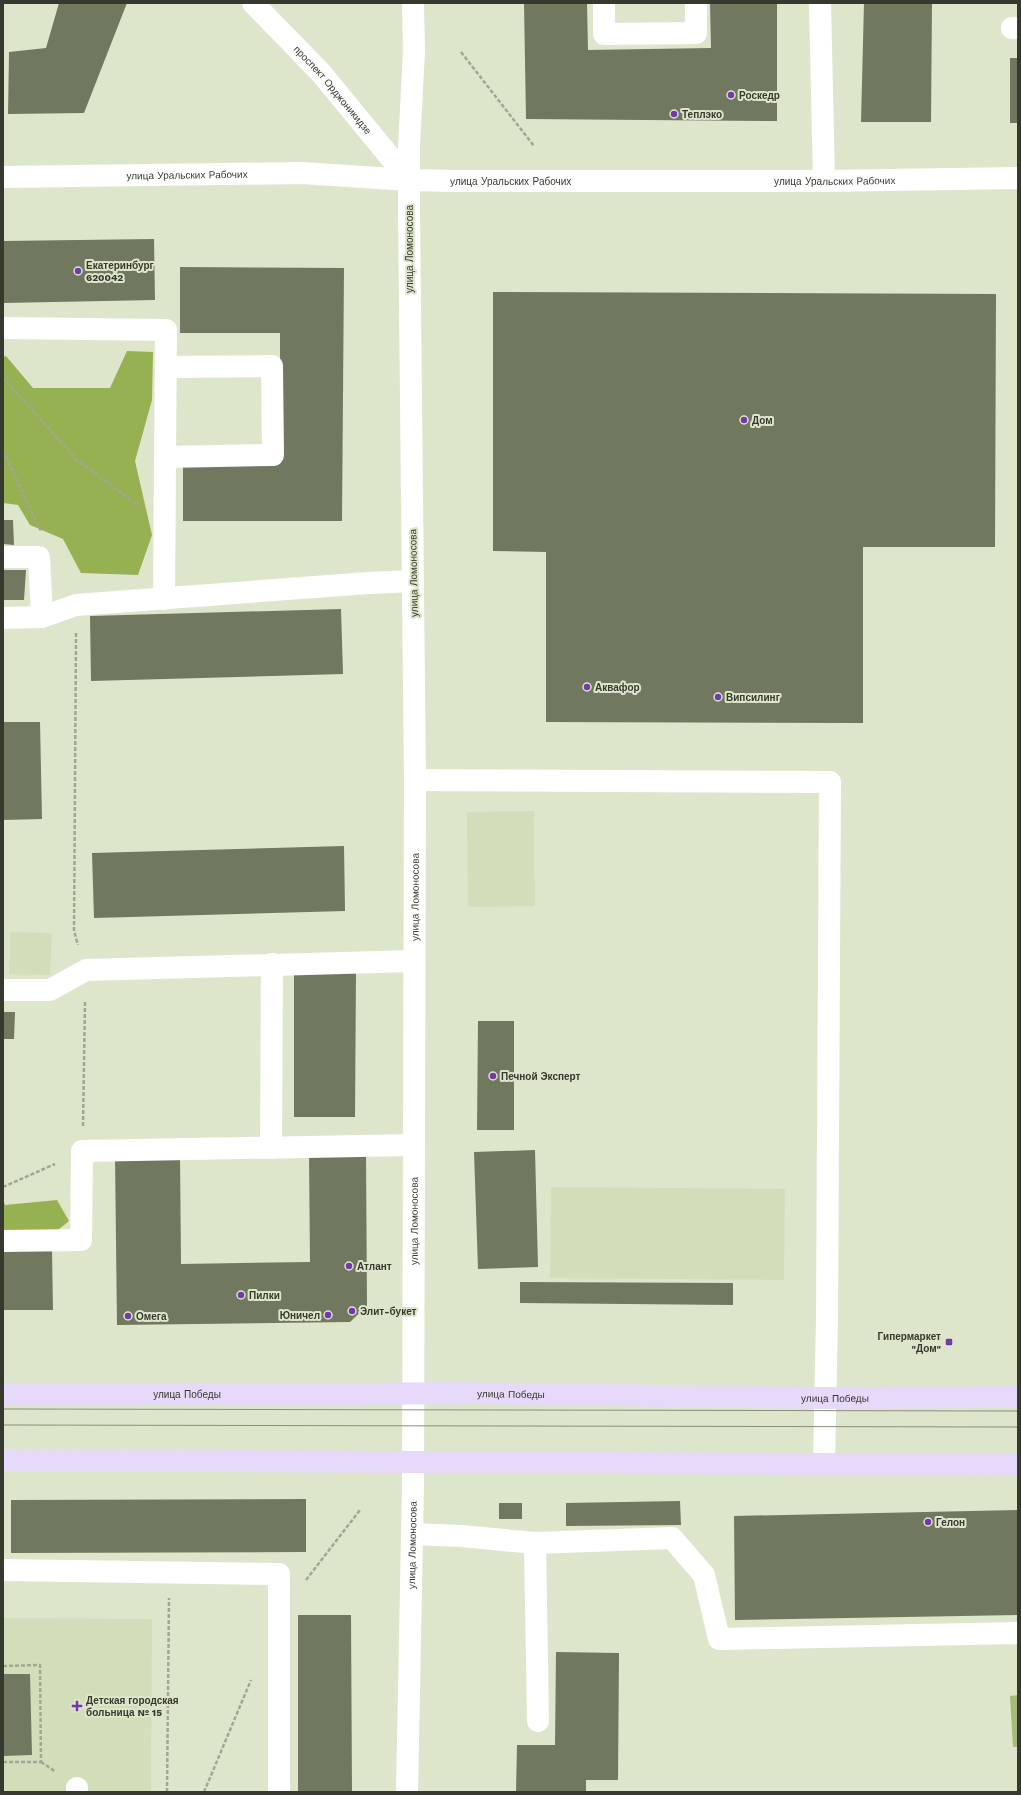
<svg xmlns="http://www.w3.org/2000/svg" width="1021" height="1795" font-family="'Work Sans',sans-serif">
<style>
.built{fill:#d2deba}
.green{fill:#a6bb79}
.forest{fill:#96b152}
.building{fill:#70785f}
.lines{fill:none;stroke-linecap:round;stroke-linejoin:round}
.path{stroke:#a1a892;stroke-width:2.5;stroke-dasharray:4 2;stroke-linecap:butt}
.minor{stroke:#fff;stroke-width:22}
.major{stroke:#e6d9f9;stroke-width:22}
.tram{stroke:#898f7c;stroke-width:1}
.poi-dot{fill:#7438ae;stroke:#dde6ca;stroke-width:1.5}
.labels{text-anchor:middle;stroke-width:4;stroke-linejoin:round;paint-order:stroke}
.street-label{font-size:10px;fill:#36392e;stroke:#dde6ca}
.poi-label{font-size:10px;font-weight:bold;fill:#36392e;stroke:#dde6ca;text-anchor:start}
</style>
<rect width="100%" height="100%" fill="#dde6ca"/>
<g class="built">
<path d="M534,811L535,906L468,907L467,812Z"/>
<path d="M10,932L52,933L50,975L9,974Z"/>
<path d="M551,1187L785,1189L784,1280L550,1278Z"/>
<path d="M3,1618L152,1619L151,1792H3Z"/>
</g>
<path class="green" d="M1018,1695V1747H1013L1010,1696Z"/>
<g class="forest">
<path d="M127,351L153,352L152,400L135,461L152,535L138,575L81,573L63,539L30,525L18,505L3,503V357L6,356L33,388H110Z"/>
<path d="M3,1199L5,1205L57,1200L69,1221L54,1233L3,1235Z"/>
</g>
<g class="building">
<path d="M59,3H127L84,113L8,114L9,52L46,48Z"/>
<path d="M524,3H587L588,50L711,48L710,3H777V121L526,119Z"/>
<path d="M864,3H932L931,122H861Z"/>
<rect x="1010" y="58" width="8" height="65"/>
<path d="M154,239L155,300L3,303V241Z"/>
<path d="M180,267L344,268L342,521H183V459H280V333H180Z"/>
<path d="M493,292L996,294L995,547H863V723L546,722V552L493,551Z"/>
<path d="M3,520H13L14,545L3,544Z"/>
<path d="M3,570H26L24,600H3Z"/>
<path d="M341,609L343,674L91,681L90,616Z"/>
<path d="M3,722H40L42,819L3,820Z"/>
<path d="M344,846L345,911L94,918L92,853Z"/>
<path d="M294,970H356L355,1117H294Z"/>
<path d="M3,1012H15L14,1039H3Z"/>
<path d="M478,1021H514V1130H477Z"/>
<path d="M535,1150L538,1267L478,1269L474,1152Z"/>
<path d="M366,1153L367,1306L350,1322L117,1325L115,1156L180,1155L181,1264L310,1262L309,1154Z"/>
<path d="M3,1250H52L53,1310H3Z"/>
<path d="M520,1282L733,1283V1305L520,1303Z"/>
<path d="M306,1499V1552L11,1553V1500Z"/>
<path d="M680,1501L681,1525L566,1526V1503Z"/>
<rect x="499" y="1503" width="23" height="16"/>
<path d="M1018,1510V1615L735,1620L734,1516Z"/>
<path d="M298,1615H351L352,1792H298Z"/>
<path d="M556,1652L619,1653L618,1780H586V1792H516L517,1745H555Z"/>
<path d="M3,1674H30L32,1755L3,1756Z"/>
</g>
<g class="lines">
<g class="path">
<path d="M461,52L534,146"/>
<path d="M3,378L77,460L139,506"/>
<path d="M3,451L41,531"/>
<path d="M76,633L74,931L78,945"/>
<path d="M83,1126L85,1001"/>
<path d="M3,1187L55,1164"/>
<path d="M306,1580L360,1510"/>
<path d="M3,1666L40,1665L41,1762H3"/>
<path d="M41,1762L56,1772"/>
<path d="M167,1792L169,1598"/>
<path d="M204,1792L251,1680"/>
</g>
<g class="minor">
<path id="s1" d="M253,3L321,73L409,180"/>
<path d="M604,3V34L696,33V3"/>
<path d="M820,3L824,181"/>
<path d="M1012,28H1018"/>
<path id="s2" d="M3,177L302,173L409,180L456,181H824L1018,178"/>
<path d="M3,328L166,330L164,599"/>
<path d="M166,457L273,455L272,366L166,367"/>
<path d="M3,557H39L42,617"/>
<path d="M3,618L42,617L76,605L368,583L413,581"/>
<path d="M415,780L830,782L827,1318L824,1464"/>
<path d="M3,990H50L86,970L414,961"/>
<path d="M271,1148L272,964"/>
<path d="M3,1241L81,1240L82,1151L413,1145"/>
<path d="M412,1534L461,1536L535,1543L672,1538L704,1575L719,1639L1018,1633"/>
<path d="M535,1543L538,1721"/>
<path d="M3,1570L279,1574V1792"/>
<path d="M77,1792V1788"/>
<path id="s3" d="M407,1792L413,1486L415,780L409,211V147L414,51L413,3"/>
</g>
<g class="major">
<path id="s4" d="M3,1394H358L460,1393L825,1398L1018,1397"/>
<path d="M3,1460L1018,1465"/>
</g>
<g class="tram">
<path d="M3,1409L1018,1411"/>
<path d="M3,1425L1018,1427"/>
</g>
</g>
<g class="poi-dot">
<circle cx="731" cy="95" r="4"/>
<circle cx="674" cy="114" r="4"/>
<circle cx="78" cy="271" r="4"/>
<circle cx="744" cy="420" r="4"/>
<circle cx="587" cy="687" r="4"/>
<circle cx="718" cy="697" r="4"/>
<circle cx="493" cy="1076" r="4"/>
<circle cx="349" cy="1266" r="4"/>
<circle cx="241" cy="1295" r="4"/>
<circle cx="352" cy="1311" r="4"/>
<circle cx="328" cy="1315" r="4"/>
<circle cx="128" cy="1316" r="4"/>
<rect x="945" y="1338" width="8" height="8" rx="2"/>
<circle cx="928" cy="1522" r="4"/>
<path d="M75 1700h4v4h4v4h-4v4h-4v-4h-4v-4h4z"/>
</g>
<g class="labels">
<g class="street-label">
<text dy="4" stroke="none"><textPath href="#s1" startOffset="118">проспект Орджоникидзе</textPath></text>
<text dy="4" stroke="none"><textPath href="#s2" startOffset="184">улица Уральских Рабочих</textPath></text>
<text dy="4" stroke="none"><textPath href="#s2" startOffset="832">улица Уральских Рабочих</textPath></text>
<text dy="4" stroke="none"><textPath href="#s2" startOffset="508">улица Уральских Рабочих</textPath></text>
<text transform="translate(409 249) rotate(-90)" y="4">улица Ломоносова</text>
<text transform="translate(413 573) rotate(-91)" y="4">улица Ломоносова</text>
<text dy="4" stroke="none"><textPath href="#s3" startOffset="895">улица Ломоносова</textPath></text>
<text dy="4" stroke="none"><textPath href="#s3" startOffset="571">улица Ломоносова</textPath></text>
<text dy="4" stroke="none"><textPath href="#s4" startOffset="508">улица Победы</textPath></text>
<text dy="4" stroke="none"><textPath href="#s4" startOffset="184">улица Победы</textPath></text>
<text dy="4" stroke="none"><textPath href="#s4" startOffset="832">улица Победы</textPath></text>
<text dy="4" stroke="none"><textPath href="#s3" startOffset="247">улица Ломоносова</textPath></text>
</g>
<g class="poi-label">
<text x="739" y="99">Роскедр</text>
<text x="682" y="118">Теплэко</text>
<text x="86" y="269">Екатеринбург<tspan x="86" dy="12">620042</tspan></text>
<text x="752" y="424">Дом</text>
<text x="595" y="691">Аквафор</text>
<text x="726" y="701">Випсилинг</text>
<text x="501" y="1080">Печной Эксперт</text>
<text x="357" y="1270">Атлант</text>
<text x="249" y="1299">Пилки</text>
<text x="360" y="1315">Элит-букет</text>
<text x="320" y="1319" text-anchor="end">Юничел</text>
<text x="136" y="1320">Омега</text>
<text x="941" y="1340" text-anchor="end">Гипермаркет<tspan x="941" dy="12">"Дом"</tspan></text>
<text x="936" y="1526">Гелон</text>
<text x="86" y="1704">Детская городская<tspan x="86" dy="12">больница № 15</tspan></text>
</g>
</g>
<rect width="1021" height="1795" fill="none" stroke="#36392e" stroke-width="8"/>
</svg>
